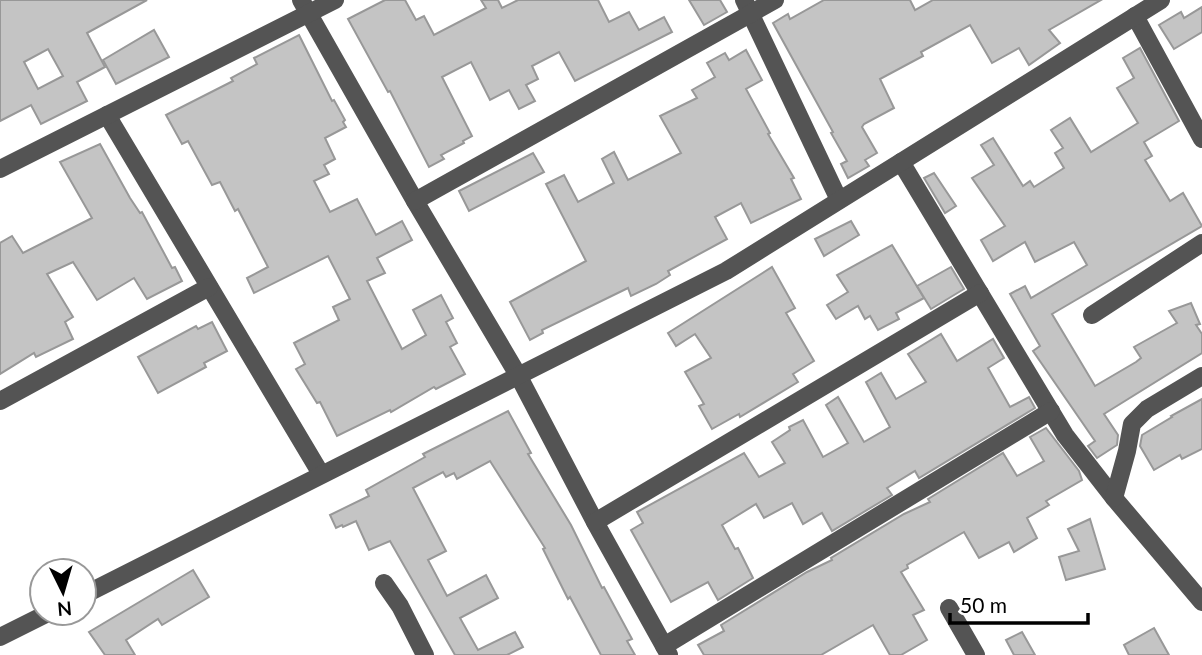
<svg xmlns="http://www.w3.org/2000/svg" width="1202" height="655" font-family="Lato,sans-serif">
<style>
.building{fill:#c4c4c4;stroke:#989898;stroke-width:2;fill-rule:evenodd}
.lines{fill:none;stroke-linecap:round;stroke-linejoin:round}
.minor{stroke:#545454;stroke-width:18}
</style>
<rect width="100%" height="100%" fill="#fff"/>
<g class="building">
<path d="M0,0H147L87,33L105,67L77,82L87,101L41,124L31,105L0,121ZM48,49L63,76L38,89L24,62Z"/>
<path d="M385,0H405L416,20L424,16L434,35L486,8L481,0H498L502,8L518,0H598L609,22L629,12L639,30L664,17L672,32L575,81L559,52L532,66L538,79L526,85L535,101L519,109L509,90L490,100L471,62L442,77L472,136L463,141L464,143L441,155L444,159L429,167L390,91L388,92L348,19Z"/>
<path d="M689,0H720L727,12L704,25Z"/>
<path d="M824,0H910L915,10L933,0H1101L1049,30L1060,43L1029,65L1019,48L992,63L970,25L921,52L923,56L880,79L894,108L864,124L862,127L877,153L865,160L869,166L848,178L841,164L847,161L831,133L833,132L773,23L788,14L790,19Z"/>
<path d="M1202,7V32L1174,49L1159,25L1181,12L1184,18Z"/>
<path d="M154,30L169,57L116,84L103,60Z"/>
<path d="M299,35L332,101L334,100L345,120L343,122L346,127L325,138L335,159L324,165L329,174L314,181L330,212L357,199L376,235L402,221L412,240L377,258L385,273L367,281L402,349L426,335L413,310L441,295L453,318L446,322L457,343L450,347L465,374L436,389L434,387L391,412L390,410L337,436L320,402L317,403L296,369L305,364L294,343L339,320L333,307L350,299L328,256L254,293L247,278L268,267L238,209L235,211L220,182L212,185L188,141L182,144L166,115L233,81L231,78L257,64L254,58Z"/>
<path d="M1140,48L1179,121L1144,142L1152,156L1145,160L1170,201L1183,193L1202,226L1052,314L1095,386L1136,362L1141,358L1134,347L1177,323L1169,311L1191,303L1200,324L1196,325L1202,334V353L1104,414L1118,435L1117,445L1097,458L1088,446L1095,441L1033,351L1040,346L1010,294L1025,286L1031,298L1087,265L1074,242L1035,262L1025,242L993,261L981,240L1005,226L972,178L994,165L981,145L993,138L1023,186L1030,181L1034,187L1064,168L1055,153L1063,148L1051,130L1070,118L1091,152L1138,123L1117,88L1134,78L1123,58Z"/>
<path d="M746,50L762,80L746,89L770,133L768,134L794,178L791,179L801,199L751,223L741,203L715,217L727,239L668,271L670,275L656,284L631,296L628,288L542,330L543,333L530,340L510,302L586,261L546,184L564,175L578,202L614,183L602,159L614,152L628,180L681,153L660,116L697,98L692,90L715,77L707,63L725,53L729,60Z"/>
<path d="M100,144L130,198L140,213L142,212L172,268L175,267L182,281L147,299L134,278L97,300L73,262L47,274L73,317L65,322L73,339L36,357L34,353L0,374V243L12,236L23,253L92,218L60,162Z"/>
<path d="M533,153L544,172L469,211L459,191Z"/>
<path d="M934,173L956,206L945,213L924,178Z"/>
<path d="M851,221L859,235L824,256L815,239Z"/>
<path d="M892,245L924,298L896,313L899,319L878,330L870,316L865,319L858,306L836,319L827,305L848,292L837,275Z"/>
<path d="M772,267L795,308L786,313L814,361L793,374L798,382L740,417L739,414L712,429L699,406L704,404L685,372L711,358L695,334L676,346L668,333Z"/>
<path d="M951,267L964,289L931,309L917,286Z"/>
<path d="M212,322L227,351L204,363L206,367L158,393L138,357L196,326L198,329Z"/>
<path d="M941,334L957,361L993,339L1004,358L988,368L1010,407L1029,397L1035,408L919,478L915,471L887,488L892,495L832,531L822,513L803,524L792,503L764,518L756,504L722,525L735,549L738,548L753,578L718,600L708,582L671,602L631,530L643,523L637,512L744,453L759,477L785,463L772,442L790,430L789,427L803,420L823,457L848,443L826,405L838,397L864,442L890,427L866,382L881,373L896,399L926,382L908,354Z"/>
<path d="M1202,399V449L1182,459L1180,455L1154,470L1140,446L1142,435L1172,417L1171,416Z"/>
<path d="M508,411L531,453L528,454L571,525L602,588L604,587L632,639L627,641L635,655H601L570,597L568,599L543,549L545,548L490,461L457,479L454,473L446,477L443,472L413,488L446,551L428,560L447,596L486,575L498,598L460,618L478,650L515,632L523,647L507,655H455L390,541L369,550L356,521L343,527L342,525L336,528L330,515L369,496L366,490L425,457L423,454Z"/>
<path d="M1046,428L1079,471L1082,480L1046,501L1049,505L1027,518L1037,538L1014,552L1009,542L979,558L964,532L907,565L908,568L901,572L924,610L913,615L927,640L901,655H890L873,625L821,655H704L698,645L724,631L721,625L807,572L832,560L831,558L904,514L930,502L928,499L1003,453L1017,476L1044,461L1030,437Z"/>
<path d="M1090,519L1105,569L1066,580L1059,557L1079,551L1068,529Z"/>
<path d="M193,570L209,597L162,625L158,619L126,640L135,655H105L89,632Z"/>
<path d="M1154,628L1169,655H1129L1124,645Z"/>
<path d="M1022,632L1035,655H1014L1006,640Z"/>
</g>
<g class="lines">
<g class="minor">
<path d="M301,0L415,201L518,375L595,522L669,655"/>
<path d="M744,0L839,200"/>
<path d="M1135,16L1202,139"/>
<path d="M107,115L321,474"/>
<path d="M901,162L1065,435L1114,498L1202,602"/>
<path d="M0,169L335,0"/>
<path d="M415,201L775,0"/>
<path d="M1092,315L1202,243"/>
<path d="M0,401L209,287"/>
<path d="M1114,498L1127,451L1132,424L1147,409L1202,376"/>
<path d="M595,522L980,293"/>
<path d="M384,583L400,606L425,655"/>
<path d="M84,595L726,271L1161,0"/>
<path d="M949,608L976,655"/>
<path d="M0,637L48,613"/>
<path d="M664,646L1051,411"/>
</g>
</g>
<g transform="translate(63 592) rotate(175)"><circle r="33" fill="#ffffff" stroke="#999999" stroke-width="2"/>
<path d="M0-5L12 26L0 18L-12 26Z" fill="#000000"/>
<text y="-10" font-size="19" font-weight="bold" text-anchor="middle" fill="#000000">N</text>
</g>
<path d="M950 613v10h138v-10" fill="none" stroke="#000000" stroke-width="3.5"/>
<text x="960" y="613" font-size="21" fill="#000000" stroke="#ffffff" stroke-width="5" paint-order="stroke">50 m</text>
</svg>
